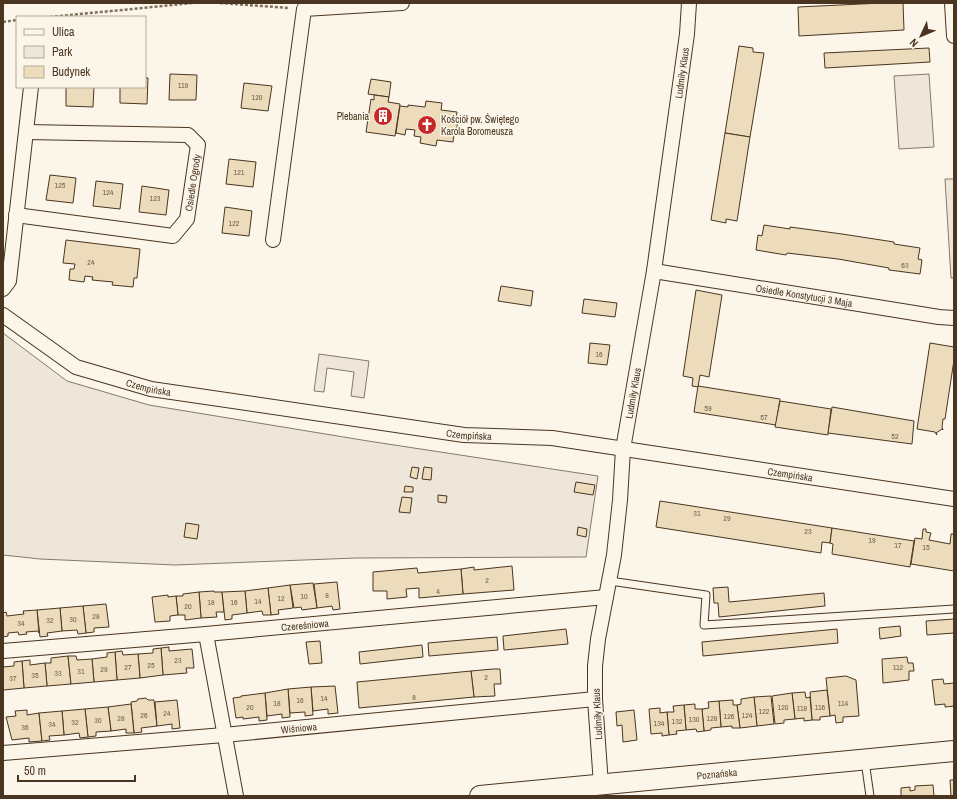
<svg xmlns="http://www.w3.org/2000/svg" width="957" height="799" font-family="'Archivo Narrow',sans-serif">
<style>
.green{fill:#ede6d9;stroke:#887966}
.parking{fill:#ede7d9;stroke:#887966}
.building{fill:#ecdcbc;stroke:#4a3520}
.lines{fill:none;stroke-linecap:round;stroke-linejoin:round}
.lane-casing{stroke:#4a3520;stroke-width:9}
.street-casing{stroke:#4a3520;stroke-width:16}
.secondary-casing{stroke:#4a3520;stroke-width:22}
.path{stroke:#7f6f5c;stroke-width:2.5;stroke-dasharray:3 2;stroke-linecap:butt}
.lane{stroke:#fbf6e9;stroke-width:7}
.street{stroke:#fbf6e9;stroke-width:14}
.secondary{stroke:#fbf6e9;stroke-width:20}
.labels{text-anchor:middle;stroke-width:3;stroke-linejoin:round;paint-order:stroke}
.number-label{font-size:8px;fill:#725f47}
.street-label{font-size:10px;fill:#4a3520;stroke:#fbf6e9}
.poi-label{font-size:10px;fill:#4a3520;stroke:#fbf6e9;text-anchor:end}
</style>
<rect width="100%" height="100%" fill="#fbf6e9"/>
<g class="green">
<path d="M929,74L934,147L899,149L894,76Z"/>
<path d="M3,333L67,381L149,405L368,441L598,476L586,557L356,558L175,565L40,559L3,555Z"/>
<path d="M319,354L369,361L364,398L351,396L354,372L327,368L324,392L314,391Z"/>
</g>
<path class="parking" d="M945,179H954V278H951Z"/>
<g class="building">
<path d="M882,3H903L904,30L799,36L798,7Z"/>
<path d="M739,46L753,48V52L764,53L750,137L725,133Z"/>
<path d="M929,48L930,62L825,68L824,53Z"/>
<path d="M170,74L197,75L196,100H169Z"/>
<path d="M145,78H148L147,104L120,103V87H145Z"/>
<path d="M371,79L391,82L389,97L368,94Z"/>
<path d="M244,83L272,86L268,111L241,108Z"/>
<path d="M66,87H94L93,107L66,106Z"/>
<path d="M374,95L389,97L388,102L400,104L395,136L366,132L371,99L374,100Z"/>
<path d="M426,101L442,103L441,110L457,112L456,120H458L456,134H454L453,142L437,140L436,146L420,143L421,137L414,136L415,130L406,129L405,135L396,133L400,106L408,107V105L425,107Z"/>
<path d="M725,133L750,137L737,221L726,219V223L711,220Z"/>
<path d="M229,159L256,162L253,187L226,184Z"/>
<path d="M50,175L76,178L73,203L46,200Z"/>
<path d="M96,181L123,184L120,209L93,206Z"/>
<path d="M142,186L169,190L166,215L139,212Z"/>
<path d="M225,207L252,211L249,236L222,233Z"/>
<path d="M764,225L790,229V227L842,234L894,242V244L920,248L918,259L922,260L920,274L889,270V268L838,259L787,253L786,255L756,250L758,235L762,236Z"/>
<path d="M66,240L140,249L137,278H134L133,287L112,285L113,282L92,280L93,277L85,276L84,282L69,280L70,269H74L75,264L63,263Z"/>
<path d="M501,286L533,291L531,306L498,301Z"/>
<path d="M696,290L722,295L709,377L700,375L698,387L692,386L693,378L683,376Z"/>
<path d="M584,299L617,303L615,317L582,313Z"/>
<path d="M590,343L610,345L607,365L588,363Z"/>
<path d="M930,343L954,347V360L945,419H943L942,427L943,430L942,429L936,433L937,435L935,432L917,429Z"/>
<path d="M698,386L780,399L776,425L694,412Z"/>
<path d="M780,401L831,409L828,435L775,427Z"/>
<path d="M832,407L914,421L912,444L828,433Z"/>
<path d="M412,467L419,468L417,479L410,477Z"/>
<path d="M424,467L432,468L431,480L422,479Z"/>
<path d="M576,482L595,485L593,495L574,492Z"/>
<path d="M405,486L413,487V492H404Z"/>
<path d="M438,495L447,496L446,503L438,502Z"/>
<path d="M402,497L412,498L410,513L399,512Z"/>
<path d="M660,501L832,528L830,543L822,542L821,553L656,527Z"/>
<path d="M186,523L199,525L197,539L184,537Z"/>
<path d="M578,527L587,529L586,537L577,535Z"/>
<path d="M832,528L914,541L910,567L832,554L833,544L830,543Z"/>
<path d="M923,529H926V532L931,533L929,540L950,544L951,534H954V571L911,564L915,538L922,539Z"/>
<path d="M512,566L514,590L463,594L461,569L474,567V570Z"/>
<path d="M417,568L418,573L461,569L463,594L419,598V588L406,589L407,597L387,599V591H373V572Z"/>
<path d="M337,582L340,609L333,610L332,606L317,608L314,584Z"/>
<path d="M313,583L317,608L302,610L301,607L294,608L290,585Z"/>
<path d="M290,585L293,608L278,610L279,614L271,615L268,588Z"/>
<path d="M728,587L729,602L824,593L825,606L719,617L718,603H714L713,588Z"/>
<path d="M268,588L271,615H263L262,611L247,613L245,591Z"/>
<path d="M214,591V592H222L224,612H216L217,617L201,618L199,592Z"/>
<path d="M245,591L247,613L232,615V619L225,620L222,592Z"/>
<path d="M199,592L201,618L185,620V615H178L176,596H183V594Z"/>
<path d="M168,595V597L176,596L178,615L170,616V621L155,622L152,597Z"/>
<path d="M106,604L109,627L94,628V632L86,633L83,606Z"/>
<path d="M83,606L86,633L78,634L77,630L62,631L60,608Z"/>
<path d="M60,608L62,631L47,633L48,636L40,637L37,610Z"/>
<path d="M37,610L39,633L38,631L26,632L27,634L19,635L18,632L8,633V636L3,637V613L6,612L7,616L24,614L23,611Z"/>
<path d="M954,619V633L927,635L926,621Z"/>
<path d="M900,626L901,636L880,639L879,628Z"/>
<path d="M566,629L568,644L504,650L503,636Z"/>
<path d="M837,629L838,643L703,656L702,642Z"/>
<path d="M497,637L498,650L429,656L428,643Z"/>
<path d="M320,641L322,663L309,664L306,642Z"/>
<path d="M422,645L423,657L360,664L359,652Z"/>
<path d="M169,647V651L192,649L194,668H186L187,673L163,675L161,648Z"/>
<path d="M161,648L163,675L140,678L138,654L153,653V649Z"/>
<path d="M122,651L123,655L138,654L140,678L117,680L115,652Z"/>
<path d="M115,652L117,680L94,682L92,659L107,657V653Z"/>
<path d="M68,656L71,684L47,686L45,663H51V658Z"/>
<path d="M68,656H76L77,660L92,659L94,682L71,684Z"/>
<path d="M907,657L908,663H913L914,671H909V680L883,683L882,659Z"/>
<path d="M30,660V665L45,663L47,686L24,688L22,661Z"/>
<path d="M22,661L24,688L3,690V667L14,666V662Z"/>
<path d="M493,669H500L501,684H494L495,696L474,697L471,671Z"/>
<path d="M471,671L474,697L359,708L357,682Z"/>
<path d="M846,676L856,680L859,716L843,717V722L836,723L835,715L830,716L826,678Z"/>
<path d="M943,679L944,684L954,683V706L945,707V704L935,705L932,680Z"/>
<path d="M335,686L338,713L328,714V709L313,711L311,687Z"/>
<path d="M311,687L313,715L305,716V712L290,713L288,689Z"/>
<path d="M288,689L290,717L282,718V714L267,716L265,693Z"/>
<path d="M827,690L830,716L820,717V720H812L810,692Z"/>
<path d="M805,692L806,698L810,697L812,720L804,721V718L795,719L792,693Z"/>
<path d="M265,693L267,720L259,721V717L243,719V717L236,718L233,698L241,697V696Z"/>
<path d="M792,693L795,719L784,720V723L775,724L772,696Z"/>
<path d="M771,696L774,724L757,726L754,697Z"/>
<path d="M754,697L757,726L740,728L737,705L741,704V699Z"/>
<path d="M146,698L148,700H154L157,726L141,728L142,732L134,733L131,702L137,701L138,699Z"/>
<path d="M177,700L180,728L172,729V724L157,726L155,702Z"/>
<path d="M733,700V705H737L740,728H732V726L721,727L719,701Z"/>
<path d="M719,701L721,727L711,728V730L704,731L702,709L709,708L708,702Z"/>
<path d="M131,704L134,733H126V729L111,731L108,707Z"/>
<path d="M695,704V709H702L704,731L697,732L696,729L686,730L684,705Z"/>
<path d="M684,705L686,730L676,731L677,734L669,735L667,712H674L673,706Z"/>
<path d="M108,707L111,731L96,732V736L88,737L85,709Z"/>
<path d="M660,708V713L667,712L669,735L662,736V733L651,734L649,709Z"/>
<path d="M85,709L88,737L80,738L79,733L64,735L62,711Z"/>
<path d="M27,710V715L39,713L42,741L29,742V738L12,740L6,717L16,716L15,711Z"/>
<path d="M634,710L637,740L623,742L622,725L617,726L616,712Z"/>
<path d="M62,711L64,735L49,736L50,740L42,741L39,713Z"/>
<path d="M950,780H954V796H951Z"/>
<path d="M933,785L934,796H901V788L910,787V791L915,790V786Z"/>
</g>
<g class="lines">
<defs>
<g id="lane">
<path d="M610,581L706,595L704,625L954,609"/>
<path d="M865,761L870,796"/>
</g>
<g id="street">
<path d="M952,3L954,36"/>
<path id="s1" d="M16,215L173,236L187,219L198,145L188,135L26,132"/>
<path d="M273,240L304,9L402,3"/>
<path id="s2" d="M654,271L939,317L954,318"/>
<path d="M3,289L9,281L31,87"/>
<path id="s3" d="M3,315L76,367L151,389L464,435L552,438L954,499"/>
<path d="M206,634L236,796"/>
<path id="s4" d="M3,651L206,634L606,597"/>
<path id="s5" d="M3,753L224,735L595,699"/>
<path id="s6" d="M601,785L595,699V666L598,639L614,555L620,500L623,449L654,271L687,34L689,3"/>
</g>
<g id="secondary">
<path id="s7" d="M480,796L954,751"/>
</g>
</defs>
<use href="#lane" class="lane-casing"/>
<use href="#street" class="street-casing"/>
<use href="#secondary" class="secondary-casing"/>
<g class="path">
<path d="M220,3L289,8"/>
<path d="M50,17L193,3"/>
<path d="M3,22L17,20"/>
</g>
<use href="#lane" class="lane"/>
<use href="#street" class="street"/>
<use href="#secondary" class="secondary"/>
</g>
<defs>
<symbol id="building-disc" viewBox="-11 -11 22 22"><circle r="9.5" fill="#c62828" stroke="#fbf6e9"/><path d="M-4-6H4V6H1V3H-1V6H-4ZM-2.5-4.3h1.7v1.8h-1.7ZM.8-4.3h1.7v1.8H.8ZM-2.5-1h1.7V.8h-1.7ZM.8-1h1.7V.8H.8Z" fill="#fff"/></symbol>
<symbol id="church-disc" viewBox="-11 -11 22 22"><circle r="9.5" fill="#c62828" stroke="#fbf6e9"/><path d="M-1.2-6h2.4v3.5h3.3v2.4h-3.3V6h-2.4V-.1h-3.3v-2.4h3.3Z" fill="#fff"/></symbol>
</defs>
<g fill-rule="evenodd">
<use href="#building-disc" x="372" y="105" width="22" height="22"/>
<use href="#church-disc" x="416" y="114" width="22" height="22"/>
</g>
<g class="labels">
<g class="number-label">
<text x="183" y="88">119</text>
<text x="257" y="100">120</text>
<text x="239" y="175">121</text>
<text x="60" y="188">125</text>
<text x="108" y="195">124</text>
<text x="155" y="201">123</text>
<text x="234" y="226">122</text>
<text x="91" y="265">24</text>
<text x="905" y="268">63</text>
<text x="599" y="357">16</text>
<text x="708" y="411">59</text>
<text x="764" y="420">57</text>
<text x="895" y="439">52</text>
<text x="697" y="516">31</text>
<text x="727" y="521">29</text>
<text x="808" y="534">23</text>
<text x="872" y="543">19</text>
<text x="898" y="548">17</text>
<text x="926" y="550">15</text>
<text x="487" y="583">2</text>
<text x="438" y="594">4</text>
<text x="327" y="598">8</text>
<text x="304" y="599">10</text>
<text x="281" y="601">12</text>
<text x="258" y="604">14</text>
<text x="211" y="605">18</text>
<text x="234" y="605">16</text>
<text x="188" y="609">20</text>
<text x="96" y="619">28</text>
<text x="73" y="622">30</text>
<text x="50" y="623">32</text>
<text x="21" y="626">34</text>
<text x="178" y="663">23</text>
<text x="151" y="668">25</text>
<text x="128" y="670">27</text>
<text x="898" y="670">112</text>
<text x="104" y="672">29</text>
<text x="81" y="674">31</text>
<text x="58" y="676">33</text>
<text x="35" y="678">35</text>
<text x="486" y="680">2</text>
<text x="13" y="681">37</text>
<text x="414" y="700">8</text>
<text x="324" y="701">14</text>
<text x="300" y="703">16</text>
<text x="277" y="706">18</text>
<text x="843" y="706">114</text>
<text x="250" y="710">20</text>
<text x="783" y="710">120</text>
<text x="820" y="710">116</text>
<text x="802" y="711">118</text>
<text x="764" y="714">122</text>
<text x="167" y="716">24</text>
<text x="144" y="718">26</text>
<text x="747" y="718">124</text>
<text x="729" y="719">126</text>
<text x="121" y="721">28</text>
<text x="712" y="721">128</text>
<text x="694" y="722">130</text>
<text x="98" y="723">30</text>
<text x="677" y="724">132</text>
<text x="75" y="725">32</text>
<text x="659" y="726">134</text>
<text x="52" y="727">34</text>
<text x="25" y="730">36</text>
</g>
<g class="street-label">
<text dy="4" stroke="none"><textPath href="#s6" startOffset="719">Ludmiły Klaus</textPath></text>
<text dy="4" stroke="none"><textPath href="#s1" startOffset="217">Osiedle Ogrody</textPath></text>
<text dy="4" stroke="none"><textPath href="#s2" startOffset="152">Osiedle Konstytucji 3 Maja</textPath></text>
<text dy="4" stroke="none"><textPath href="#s3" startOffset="165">Czempińska</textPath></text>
<text dy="4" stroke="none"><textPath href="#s6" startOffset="395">Ludmiły Klaus</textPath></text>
<text dy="4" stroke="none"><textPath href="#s3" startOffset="489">Czempińska</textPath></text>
<text dy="4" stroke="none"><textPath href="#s3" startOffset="813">Czempińska</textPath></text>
<text dy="4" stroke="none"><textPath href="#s4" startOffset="303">Czereśniowa</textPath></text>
<text transform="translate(597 714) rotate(-93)" y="4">Ludmiły Klaus</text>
<text dy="4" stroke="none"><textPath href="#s5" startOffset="297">Wiśniowa</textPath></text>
<text dy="4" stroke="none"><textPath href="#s7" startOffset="238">Poznańska</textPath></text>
</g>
<g class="poi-label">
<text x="369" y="120">Plebania</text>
<text x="441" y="123" text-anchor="start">Kościół pw. Świętego<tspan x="441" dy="12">Karola Boromeusza</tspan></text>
</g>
</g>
<rect width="957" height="799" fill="none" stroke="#4a3520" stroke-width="8"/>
<rect x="16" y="16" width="130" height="72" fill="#fbf6e9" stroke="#b4a999"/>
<rect x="24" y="29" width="20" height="6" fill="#fbf6e9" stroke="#b4a999"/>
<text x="52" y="36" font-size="12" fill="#4a3520">Ulica</text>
<rect x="24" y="46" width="20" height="12" fill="#ede6d9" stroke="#b4a999"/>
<text x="52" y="56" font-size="12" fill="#4a3520">Park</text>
<rect x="24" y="66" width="20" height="12" fill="#ecdcbc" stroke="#b4a999"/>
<text x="52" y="76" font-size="12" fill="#4a3520">Budynek</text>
<g transform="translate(921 36) rotate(226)" stroke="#fbf6e9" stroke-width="3" paint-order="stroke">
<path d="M0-3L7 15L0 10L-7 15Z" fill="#4a3520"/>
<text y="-6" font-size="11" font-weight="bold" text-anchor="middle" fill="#4a3520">N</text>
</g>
<path d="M18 775v6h117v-6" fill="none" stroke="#4a3520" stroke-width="2"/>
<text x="24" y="775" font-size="12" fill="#4a3520" stroke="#fbf6e9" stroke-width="3" paint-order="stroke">50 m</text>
</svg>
